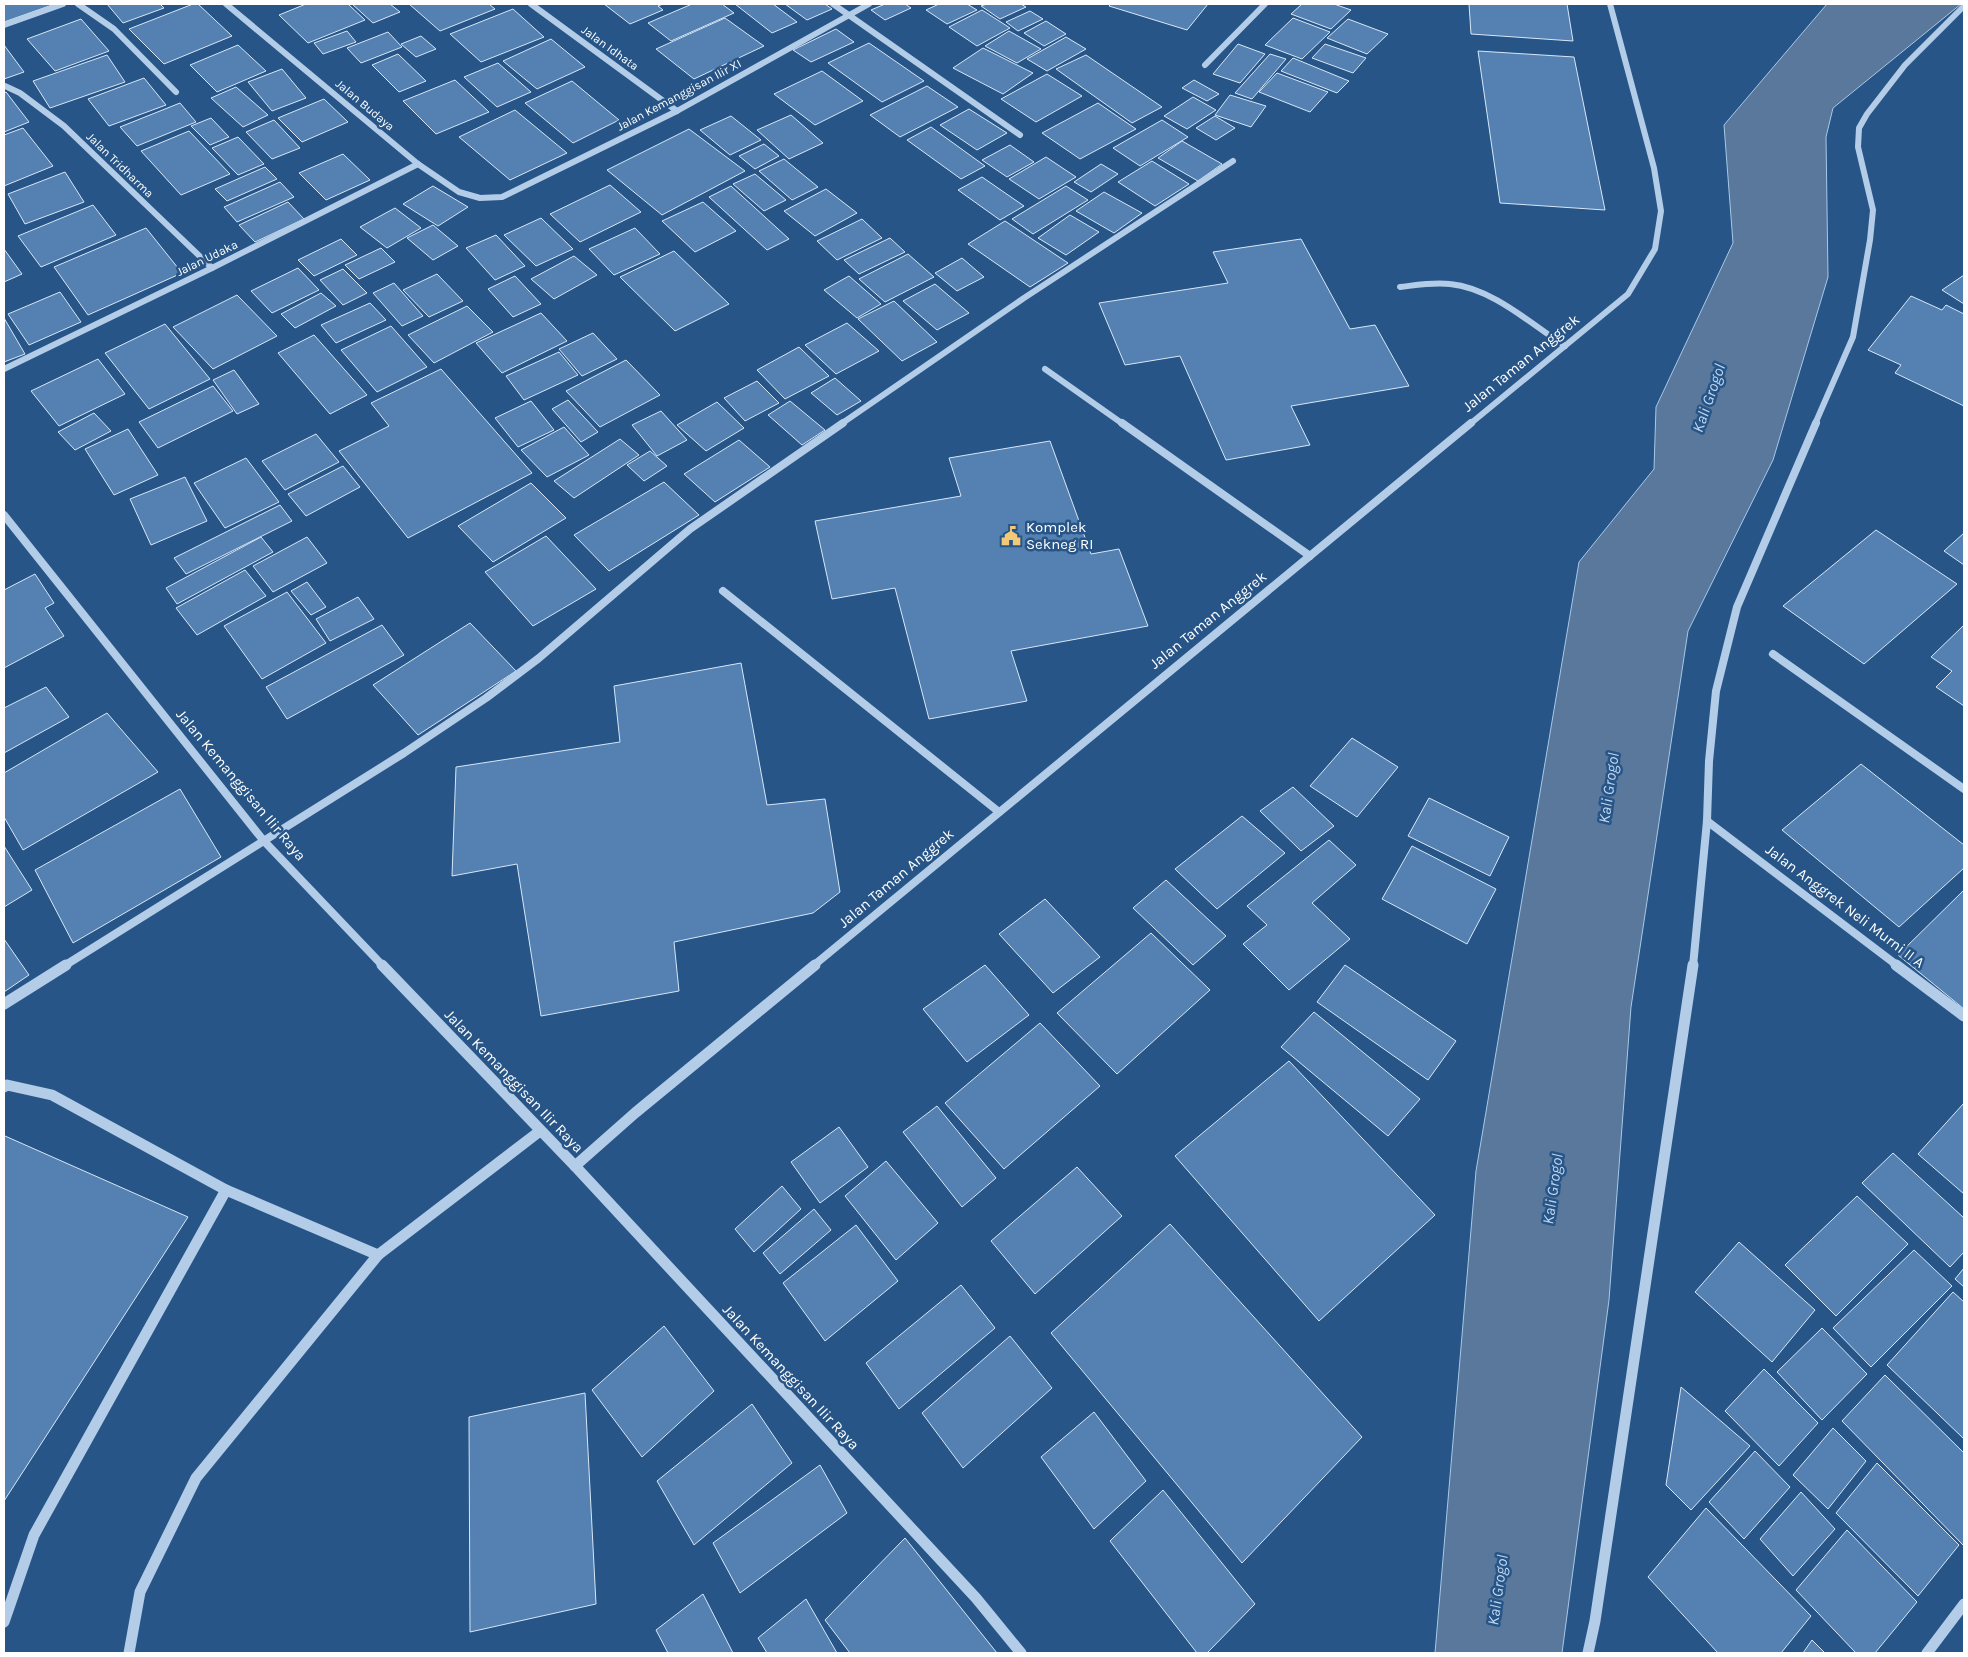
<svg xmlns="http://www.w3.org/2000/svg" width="1968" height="1657" font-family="Karla,sans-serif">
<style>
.water{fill:#59789b;stroke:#a7c9e9}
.building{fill:#5481b1;stroke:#d7e7f7}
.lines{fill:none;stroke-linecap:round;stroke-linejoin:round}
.minor-far2{stroke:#b3cde8;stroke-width:6}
.minor-far1{stroke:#b3cde8;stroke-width:8}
.minor{stroke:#b3cde8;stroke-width:11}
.labels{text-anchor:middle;stroke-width:5;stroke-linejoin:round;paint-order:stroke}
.far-street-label{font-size:12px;fill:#fff;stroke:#275587}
.street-label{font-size:15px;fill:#fff;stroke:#275587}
.poi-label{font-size:15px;fill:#fff;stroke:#275587;text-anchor:start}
.water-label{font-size:16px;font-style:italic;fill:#bfd7f0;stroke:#275587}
</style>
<rect width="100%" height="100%" fill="#275587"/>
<path class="water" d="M1827,4H1961L1833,108L1826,137L1828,277L1773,460L1688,631L1631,1007L1609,1300L1562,1653H1435L1476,1171L1579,562L1654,469L1656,407L1733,243L1724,125Z"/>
<g class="building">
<path d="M4,4H55L4,22Z"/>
<path d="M107,4H160L164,8L123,23Z"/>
<path d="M193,4H198L232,36L164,64L129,29Z"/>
<path d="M306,4H348L365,20L308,43L279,15Z"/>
<path d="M352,4H390L400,12L373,23Z"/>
<path d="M409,4H489L495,9L440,31Z"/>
<path d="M604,4H663L658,6L663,10L630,24Z"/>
<path d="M692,4H722L734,13L671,41L648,23Z"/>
<path d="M735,4H773L797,22L772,33Z"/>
<path d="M785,4H825L832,9L807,20Z"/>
<path d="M885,4H905L911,8L885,20L871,10Z"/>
<path d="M939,4H967L977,10L947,24L926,10Z"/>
<path d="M987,4H1021L1026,7L1000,19L981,6Z"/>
<path d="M1111,4H1208L1187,30L1109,6Z"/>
<path d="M1302,4H1334L1351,10L1331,29L1291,14Z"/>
<path d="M1469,4H1567L1573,41L1471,34Z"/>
<path d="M513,9L544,37L481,62L450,34Z"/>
<path d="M982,10L1010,28L977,46L949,27Z"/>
<path d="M1030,11L1043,19L1018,31L1006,22Z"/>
<path d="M725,18L764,46L694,79L656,49Z"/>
<path d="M1293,18L1330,32L1302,59L1265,45Z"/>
<path d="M81,19L109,51L55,71L27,39Z"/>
<path d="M1348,19L1388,34L1367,54L1327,38Z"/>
<path d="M1046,21L1066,34L1044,46L1024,33Z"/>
<path d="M836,29L854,42L811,62L793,50Z"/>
<path d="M347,31L356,42L323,54L314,43Z"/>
<path d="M1009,31L1041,49L1017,63L985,46Z"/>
<path d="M388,32L402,47L361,63L347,48Z"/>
<path d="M421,36L436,49L416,57L401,44Z"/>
<path d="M1066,37L1086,49L1047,71L1027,59Z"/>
<path d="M551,39L585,67L537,89L503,61Z"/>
<path d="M869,43L924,81L882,102L828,63Z"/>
<path d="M1238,44L1265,54L1240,83L1213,74Z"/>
<path d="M1325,44L1366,58L1353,73L1312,58Z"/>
<path d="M4,45L24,72L4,79Z"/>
<path d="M238,45L266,71L217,92L190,65Z"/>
<path d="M983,48L1033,73L1003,94L953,68Z"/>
<path d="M1478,51L1574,57L1605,210L1500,203Z"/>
<path d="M398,54L426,81L399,92L372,65Z"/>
<path d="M1270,54L1286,59L1252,99L1235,93Z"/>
<path d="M107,55L125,82L50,108L33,81Z"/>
<path d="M1086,55L1162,107L1132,123L1056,69Z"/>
<path d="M1293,58L1349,81L1337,93L1281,71Z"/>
<path d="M498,63L531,92L497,107L464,77Z"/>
<path d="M282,69L306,98L272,111L248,82Z"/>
<path d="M822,71L863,101L815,125L774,94Z"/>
<path d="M1277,73L1328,92L1310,112L1259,92Z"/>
<path d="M1047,74L1082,96L1036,122L1001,99Z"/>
<path d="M144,78L166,105L109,126L88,99Z"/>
<path d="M455,80L489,112L436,134L403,101Z"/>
<path d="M1194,80L1219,94L1207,101L1182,88Z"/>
<path d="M572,81L619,120L573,143L525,103Z"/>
<path d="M927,86L958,107L900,137L870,115Z"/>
<path d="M236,87L268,115L243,127L211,98Z"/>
<path d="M6,92L29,122L4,132V93Z"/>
<path d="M1230,95L1266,106L1251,127L1215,115Z"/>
<path d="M1193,97L1216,110L1187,129L1164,116Z"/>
<path d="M324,99L348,122L302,142L278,118Z"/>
<path d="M180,103L196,122L137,146L120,127Z"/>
<path d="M1098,103L1136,129L1080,159L1042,133Z"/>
<path d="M969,109L1007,133L977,150L940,125Z"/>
<path d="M515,110L567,153L510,180L459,137Z"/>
<path d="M791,115L823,143L789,159L757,130Z"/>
<path d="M731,116L761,140L730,155L700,130Z"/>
<path d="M1215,116L1235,128L1216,140L1196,128Z"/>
<path d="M211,118L229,137L210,145L191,126Z"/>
<path d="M274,120L300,148L272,159L246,132Z"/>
<path d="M1162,120L1188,137L1140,166L1113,148Z"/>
<path d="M931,127L985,166L961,179L907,140Z"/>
<path d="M23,128L53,166L4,186V135Z"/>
<path d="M689,129L745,171L662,215L607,170Z"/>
<path d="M189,131L230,174L181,195L141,151Z"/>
<path d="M238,137L264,164L238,175L212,148Z"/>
<path d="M1182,141L1222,164L1198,181L1158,158Z"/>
<path d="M764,144L779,156L755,169L739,156Z"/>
<path d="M1010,145L1034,162L1007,177L982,160Z"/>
<path d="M343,154L370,180L326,200L299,173Z"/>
<path d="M1046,157L1076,177L1039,199L1009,179Z"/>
<path d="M784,159L818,187L792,200L759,171Z"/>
<path d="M1152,161L1189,184L1155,206L1118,182Z"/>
<path d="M1101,164L1118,174L1091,192L1074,182Z"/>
<path d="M265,167L277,179L227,201L215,189Z"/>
<path d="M65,172L84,202L25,224L8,194Z"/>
<path d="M755,174L786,200L764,211L733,184Z"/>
<path d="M982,177L1024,206L1000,220L958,190Z"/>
<path d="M280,182L294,197L237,222L224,207Z"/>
<path d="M610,185L641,212L580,242L550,214Z"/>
<path d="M433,186L468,207L438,226L403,204Z"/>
<path d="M731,186L789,239L767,250L709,197Z"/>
<path d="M1066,186L1088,200L1033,234L1012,219Z"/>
<path d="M826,189L857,213L815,236L784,211Z"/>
<path d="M1104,192L1142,213L1114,233L1076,211Z"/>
<path d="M288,202L304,219L255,242L239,225Z"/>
<path d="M703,202L736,231L695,252L662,221Z"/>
<path d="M93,205L116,235L41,267L18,236Z"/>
<path d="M395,208L421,228L387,248L360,227Z"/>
<path d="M1070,215L1099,232L1066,255L1038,238Z"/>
<path d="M541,218L573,249L536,266L504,235Z"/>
<path d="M862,219L882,238L837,260L817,241Z"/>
<path d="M1005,221L1068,263L1030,287L968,244Z"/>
<path d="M433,225L458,246L433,260L407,238Z"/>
<path d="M146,228L182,273L88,315L54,267Z"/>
<path d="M635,228L660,254L614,275L589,249Z"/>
<path d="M496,235L525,266L495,280L466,248Z"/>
<path d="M890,238L905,252L859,274L844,260Z"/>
<path d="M341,239L357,255L314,276L298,260Z"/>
<path d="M1301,239L1350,329L1375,325L1409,386L1291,406L1310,445L1226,460L1180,356L1125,365L1099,303L1228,283L1213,252Z"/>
<path d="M381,248L395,262L359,279L345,265Z"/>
<path d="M4,249L22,274L4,282Z"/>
<path d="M674,251L729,304L675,331L620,277Z"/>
<path d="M908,254L934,277L885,302L859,279Z"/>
<path d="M574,256L597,275L554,299L531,279Z"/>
<path d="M962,258L984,277L957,291L935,273Z"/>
<path d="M298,268L319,290L272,313L251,291Z"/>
<path d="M343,269L367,293L343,305L320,280Z"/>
<path d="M437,274L463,301L429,317L403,290Z"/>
<path d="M1964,275V304L1942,290Z"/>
<path d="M515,276L541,304L513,317L488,289Z"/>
<path d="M849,276L881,304L857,318L824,290Z"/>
<path d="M394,283L423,316L402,326L373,293Z"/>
<path d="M935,284L969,313L937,330L903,301Z"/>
<path d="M60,292L81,322L29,345L8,314Z"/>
<path d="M321,293L336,306L295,328L281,314Z"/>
<path d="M237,295L277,336L213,369L173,327Z"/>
<path d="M1911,296L1942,310L1946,305L1964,314V406L1895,373L1901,365L1868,350Z"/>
<path d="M894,301L937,342L902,361L858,319Z"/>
<path d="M370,303L386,320L336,343L321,325Z"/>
<path d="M467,306L493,332L434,363L408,335Z"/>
<path d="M541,313L567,341L502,373L476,343Z"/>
<path d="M4,318L25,354L4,362Z"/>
<path d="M847,323L879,351L836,374L805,345Z"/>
<path d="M165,324L210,379L149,409L105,353Z"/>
<path d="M391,326L427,367L377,392L341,350Z"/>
<path d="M593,333L617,359L582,376L559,349Z"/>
<path d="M314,335L367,395L330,414L278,353Z"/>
<path d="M799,347L829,376L785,399L757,370Z"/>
<path d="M559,352L578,375L524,400L506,376Z"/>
<path d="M98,359L125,394L59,426L31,391Z"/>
<path d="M626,360L660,395L600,427L566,391Z"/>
<path d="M441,369L532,473L408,538L339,451L389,426L371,403Z"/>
<path d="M234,370L259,404L237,414L213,380Z"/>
<path d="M835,378L861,401L837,415L811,393Z"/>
<path d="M757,381L779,403L745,421L724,398Z"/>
<path d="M213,386L233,411L158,448L139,422Z"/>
<path d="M568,400L598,432L581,442L552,409Z"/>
<path d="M531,401L554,430L518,447L495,418Z"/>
<path d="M790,401L825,430L802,445L768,415Z"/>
<path d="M717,402L744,428L706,451L677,425Z"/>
<path d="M661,411L687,440L657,456L632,425Z"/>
<path d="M94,413L111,431L75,450L58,432Z"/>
<path d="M564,427L589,455L547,477L521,450Z"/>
<path d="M128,429L158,475L114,495L85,449Z"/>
<path d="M316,434L339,462L285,490L262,461Z"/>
<path d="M620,439L639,455L574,498L554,481Z"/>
<path d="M739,440L770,467L715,502L684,474Z"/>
<path d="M1050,441L1091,554L1119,549L1148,626L1011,651L1027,701L929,719L895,588L832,599L815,521L961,496L949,458Z"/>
<path d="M650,451L667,466L644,481L627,465Z"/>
<path d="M246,458L279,502L225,528L194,483Z"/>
<path d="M343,466L360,487L306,516L288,494Z"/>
<path d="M185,477L207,521L151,545L130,499Z"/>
<path d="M664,482L699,515L609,571L574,535Z"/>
<path d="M531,483L566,518L493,562L458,526Z"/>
<path d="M280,505L292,521L186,574L174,558Z"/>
<path d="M1876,530L1957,584L1864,664L1783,606Z"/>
<path d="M1964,533V565L1944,551Z"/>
<path d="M546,536L596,589L533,626L485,572Z"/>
<path d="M261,537L273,552L177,604L166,588Z"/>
<path d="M307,537L327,563L273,592L253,566Z"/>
<path d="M245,570L266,596L197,635L176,608Z"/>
<path d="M35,574L54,603L45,608L64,636L4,668V590Z"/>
<path d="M307,582L326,607L311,615L291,591Z"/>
<path d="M287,592L326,643L262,679L224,626Z"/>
<path d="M358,597L374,619L330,641L316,619Z"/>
<path d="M470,623L516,671L418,735L373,685Z"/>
<path d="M382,625L404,655L287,719L266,687Z"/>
<path d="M1964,625V706L1936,687L1952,671L1931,657Z"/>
<path d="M741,663L767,805L825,799L840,892L813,913L674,942L679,991L541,1016L517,864L452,876L456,767L620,742L614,686Z"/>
<path d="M46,687L69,717L4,753V708Z"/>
<path d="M107,713L158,772L23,850L4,817V773Z"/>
<path d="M1352,738L1398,767L1357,817L1310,786Z"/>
<path d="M1861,764L1964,845V868L1899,927L1782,830Z"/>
<path d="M1293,787L1334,826L1301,851L1260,811Z"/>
<path d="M180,789L221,857L73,943L35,870Z"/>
<path d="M1429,798L1509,837L1490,876L1408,836Z"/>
<path d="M1242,816L1285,853L1217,909L1175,869Z"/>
<path d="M1329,840L1356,865L1312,903L1350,939L1289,990L1243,944L1267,925L1247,906Z"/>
<path d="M4,846L32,890L4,907Z"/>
<path d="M1412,846L1496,889L1467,944L1382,899Z"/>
<path d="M1166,880L1226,936L1193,965L1133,908Z"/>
<path d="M1964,890V1009L1898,955Z"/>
<path d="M1045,899L1100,957L1053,993L999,934Z"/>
<path d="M1151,933L1210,990L1117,1074L1057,1013Z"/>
<path d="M4,939L29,975L4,992Z"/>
<path d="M985,965L1029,1015L967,1062L923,1009Z"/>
<path d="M1345,965L1456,1041L1428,1080L1317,1002Z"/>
<path d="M1314,1012L1420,1099L1388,1136L1281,1047Z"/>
<path d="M1040,1023L1100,1086L1004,1169L945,1103Z"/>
<path d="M1289,1061L1435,1215L1319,1321L1175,1156Z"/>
<path d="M1964,1103V1194L1918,1154Z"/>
<path d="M937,1106L996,1178L962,1207L903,1132Z"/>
<path d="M839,1127L868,1167L820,1203L791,1162Z"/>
<path d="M5,1136L188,1217L4,1501V1137Z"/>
<path d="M1893,1153L1964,1218V1252L1950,1267L1862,1183Z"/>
<path d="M886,1161L938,1223L896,1260L845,1196Z"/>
<path d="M1077,1167L1122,1216L1035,1294L991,1241Z"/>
<path d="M782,1186L801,1209L754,1252L735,1229Z"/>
<path d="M1857,1196L1908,1244L1836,1316L1785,1265Z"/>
<path d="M814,1209L831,1230L780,1274L763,1253Z"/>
<path d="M1170,1224L1362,1437L1242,1563L1051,1333Z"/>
<path d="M856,1225L898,1281L825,1341L783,1283Z"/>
<path d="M1739,1242L1815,1310L1772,1362L1695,1292Z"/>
<path d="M1914,1250L1952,1286L1871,1367L1833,1328Z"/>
<path d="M1964,1268V1287L1955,1279Z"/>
<path d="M961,1285L995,1328L899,1409L866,1363Z"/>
<path d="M1953,1292L1964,1302V1439L1887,1365Z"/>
<path d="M664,1326L714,1391L642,1457L592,1390Z"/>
<path d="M1822,1328L1867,1374L1822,1420L1777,1372Z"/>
<path d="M1010,1336L1052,1388L963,1468L922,1413Z"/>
<path d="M1764,1369L1818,1423L1779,1466L1725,1411Z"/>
<path d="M1885,1375L1964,1453V1546L1842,1421Z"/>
<path d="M1681,1387L1750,1446L1691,1510L1666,1485Z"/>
<path d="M585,1393L596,1604L470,1632L469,1417Z"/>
<path d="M752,1404L792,1463L694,1545L657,1481Z"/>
<path d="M1094,1412L1146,1481L1094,1529L1041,1457Z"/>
<path d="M1833,1428L1866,1461L1828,1509L1793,1475Z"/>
<path d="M1755,1451L1790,1487L1744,1539L1709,1502Z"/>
<path d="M1877,1463L1959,1545L1918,1596L1836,1513Z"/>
<path d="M820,1465L847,1513L740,1593L713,1543Z"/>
<path d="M1163,1490L1255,1604L1207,1653H1197L1110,1541Z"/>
<path d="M1801,1492L1835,1529L1793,1576L1760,1539Z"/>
<path d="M1706,1508L1811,1616L1781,1653H1718L1648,1577Z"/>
<path d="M1847,1530L1917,1602L1875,1653H1856L1796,1590Z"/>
<path d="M905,1538L997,1653H850L825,1620Z"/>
<path d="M703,1594L733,1653H668L656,1630Z"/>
<path d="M806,1599L837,1653H767L758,1638Z"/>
<path d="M1812,1640L1825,1653H1803Z"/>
</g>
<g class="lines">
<g class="minor-far2">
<path d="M78,4L114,29L176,92"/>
<path d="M226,4L418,164L459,192L480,198L502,197L677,111L869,4"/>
<path d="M531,4L677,111"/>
<path d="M833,4L1020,135"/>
<path d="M4,25L63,4"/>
<path d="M1205,65L1265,4"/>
<path d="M5,86L20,93L64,126L212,268"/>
<path d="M1400,287C1417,285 1433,282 1450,284C1492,288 1531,324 1565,346"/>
<path d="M4,369L212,268L418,164"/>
<path d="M1045,369L1123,424"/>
<path d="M841,424L1024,298L1233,161"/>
<path d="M1470,424L1628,294L1655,249L1661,211L1654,168L1610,4"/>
<path d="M1815,424L1853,337L1870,240L1873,210L1858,147L1859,128L1867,114L1905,65L1964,6"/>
</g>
<g class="minor-far1">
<path d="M1122,423L1310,556"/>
<path d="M4,515L263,840L383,966"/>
<path d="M723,591L999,812"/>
<path d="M1773,654L1964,789"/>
<path d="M1707,821L1898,966"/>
<path d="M64,966L404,753L486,698L539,658L690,529L843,423"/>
<path d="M813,966L1471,423"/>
<path d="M1693,966L1707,821L1709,761L1716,691L1737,607L1816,423"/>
</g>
<g class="minor">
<path d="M382,965L575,1166L976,1598L1021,1653"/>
<path d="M1896,965L1964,1016"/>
<path d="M4,1004L66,965"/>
<path d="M4,1087L7,1085L52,1095L226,1190L378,1255L196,1478L140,1592L129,1653"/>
<path d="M575,1166L635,1113L815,965"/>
<path d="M378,1255L540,1131"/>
<path d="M4,1622L34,1535L226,1190"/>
<path d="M1588,1653L1595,1621L1693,965"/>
<path d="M1927,1653L1964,1604"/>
</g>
</g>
<defs>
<symbol id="civic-bare" viewBox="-9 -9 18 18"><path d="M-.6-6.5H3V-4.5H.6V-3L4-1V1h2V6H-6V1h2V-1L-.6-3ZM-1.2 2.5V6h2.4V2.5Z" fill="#f1c979" stroke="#275587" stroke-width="2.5" paint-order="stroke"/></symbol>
</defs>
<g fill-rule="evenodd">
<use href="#civic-bare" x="997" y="522" width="28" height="28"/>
</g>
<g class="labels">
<g class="far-street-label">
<text transform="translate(610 48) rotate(36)" y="4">Jalan Idhata</text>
<text transform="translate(679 95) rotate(-28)" y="4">Jalan Kemanggisan Ilir XI</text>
<text transform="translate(365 105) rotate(40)" y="4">Jalan Budaya</text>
<text transform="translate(120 165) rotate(44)" y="4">Jalan Tridharma</text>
<text transform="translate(207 258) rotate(-26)" y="4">Jalan Udaka</text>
</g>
<g class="street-label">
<text transform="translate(1521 363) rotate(-39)" y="5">Jalan Taman Anggrek</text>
<text transform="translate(1208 620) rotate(-39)" y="5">Jalan Taman Anggrek</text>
<text transform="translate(241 785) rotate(50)" y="5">Jalan Kemanggisan Ilir Raya</text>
<text transform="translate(896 878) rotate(-40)" y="5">Jalan Taman Anggrek</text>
<text transform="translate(1845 906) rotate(37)" y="5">Jalan Anggrek Neli Murni II A</text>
<text transform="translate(514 1081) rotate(46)" y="5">Jalan Kemanggisan Ilir Raya</text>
<text transform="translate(791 1377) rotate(47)" y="5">Jalan Kemanggisan Ilir Raya</text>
</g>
<g class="poi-label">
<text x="1026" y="532">Komplek<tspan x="1026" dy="17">Sekneg RI</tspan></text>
</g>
<g class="water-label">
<text transform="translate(1708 398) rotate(-71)" y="6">Kali Grogol</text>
<text transform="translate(1608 788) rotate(-82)" y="6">Kali Grogol</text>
<text transform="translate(1552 1189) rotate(-82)" y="6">Kali Grogol</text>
<text transform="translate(1497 1590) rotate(-82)" y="6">Kali Grogol</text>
</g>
</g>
<rect width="1968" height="1657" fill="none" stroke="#ffffff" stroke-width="10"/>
</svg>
